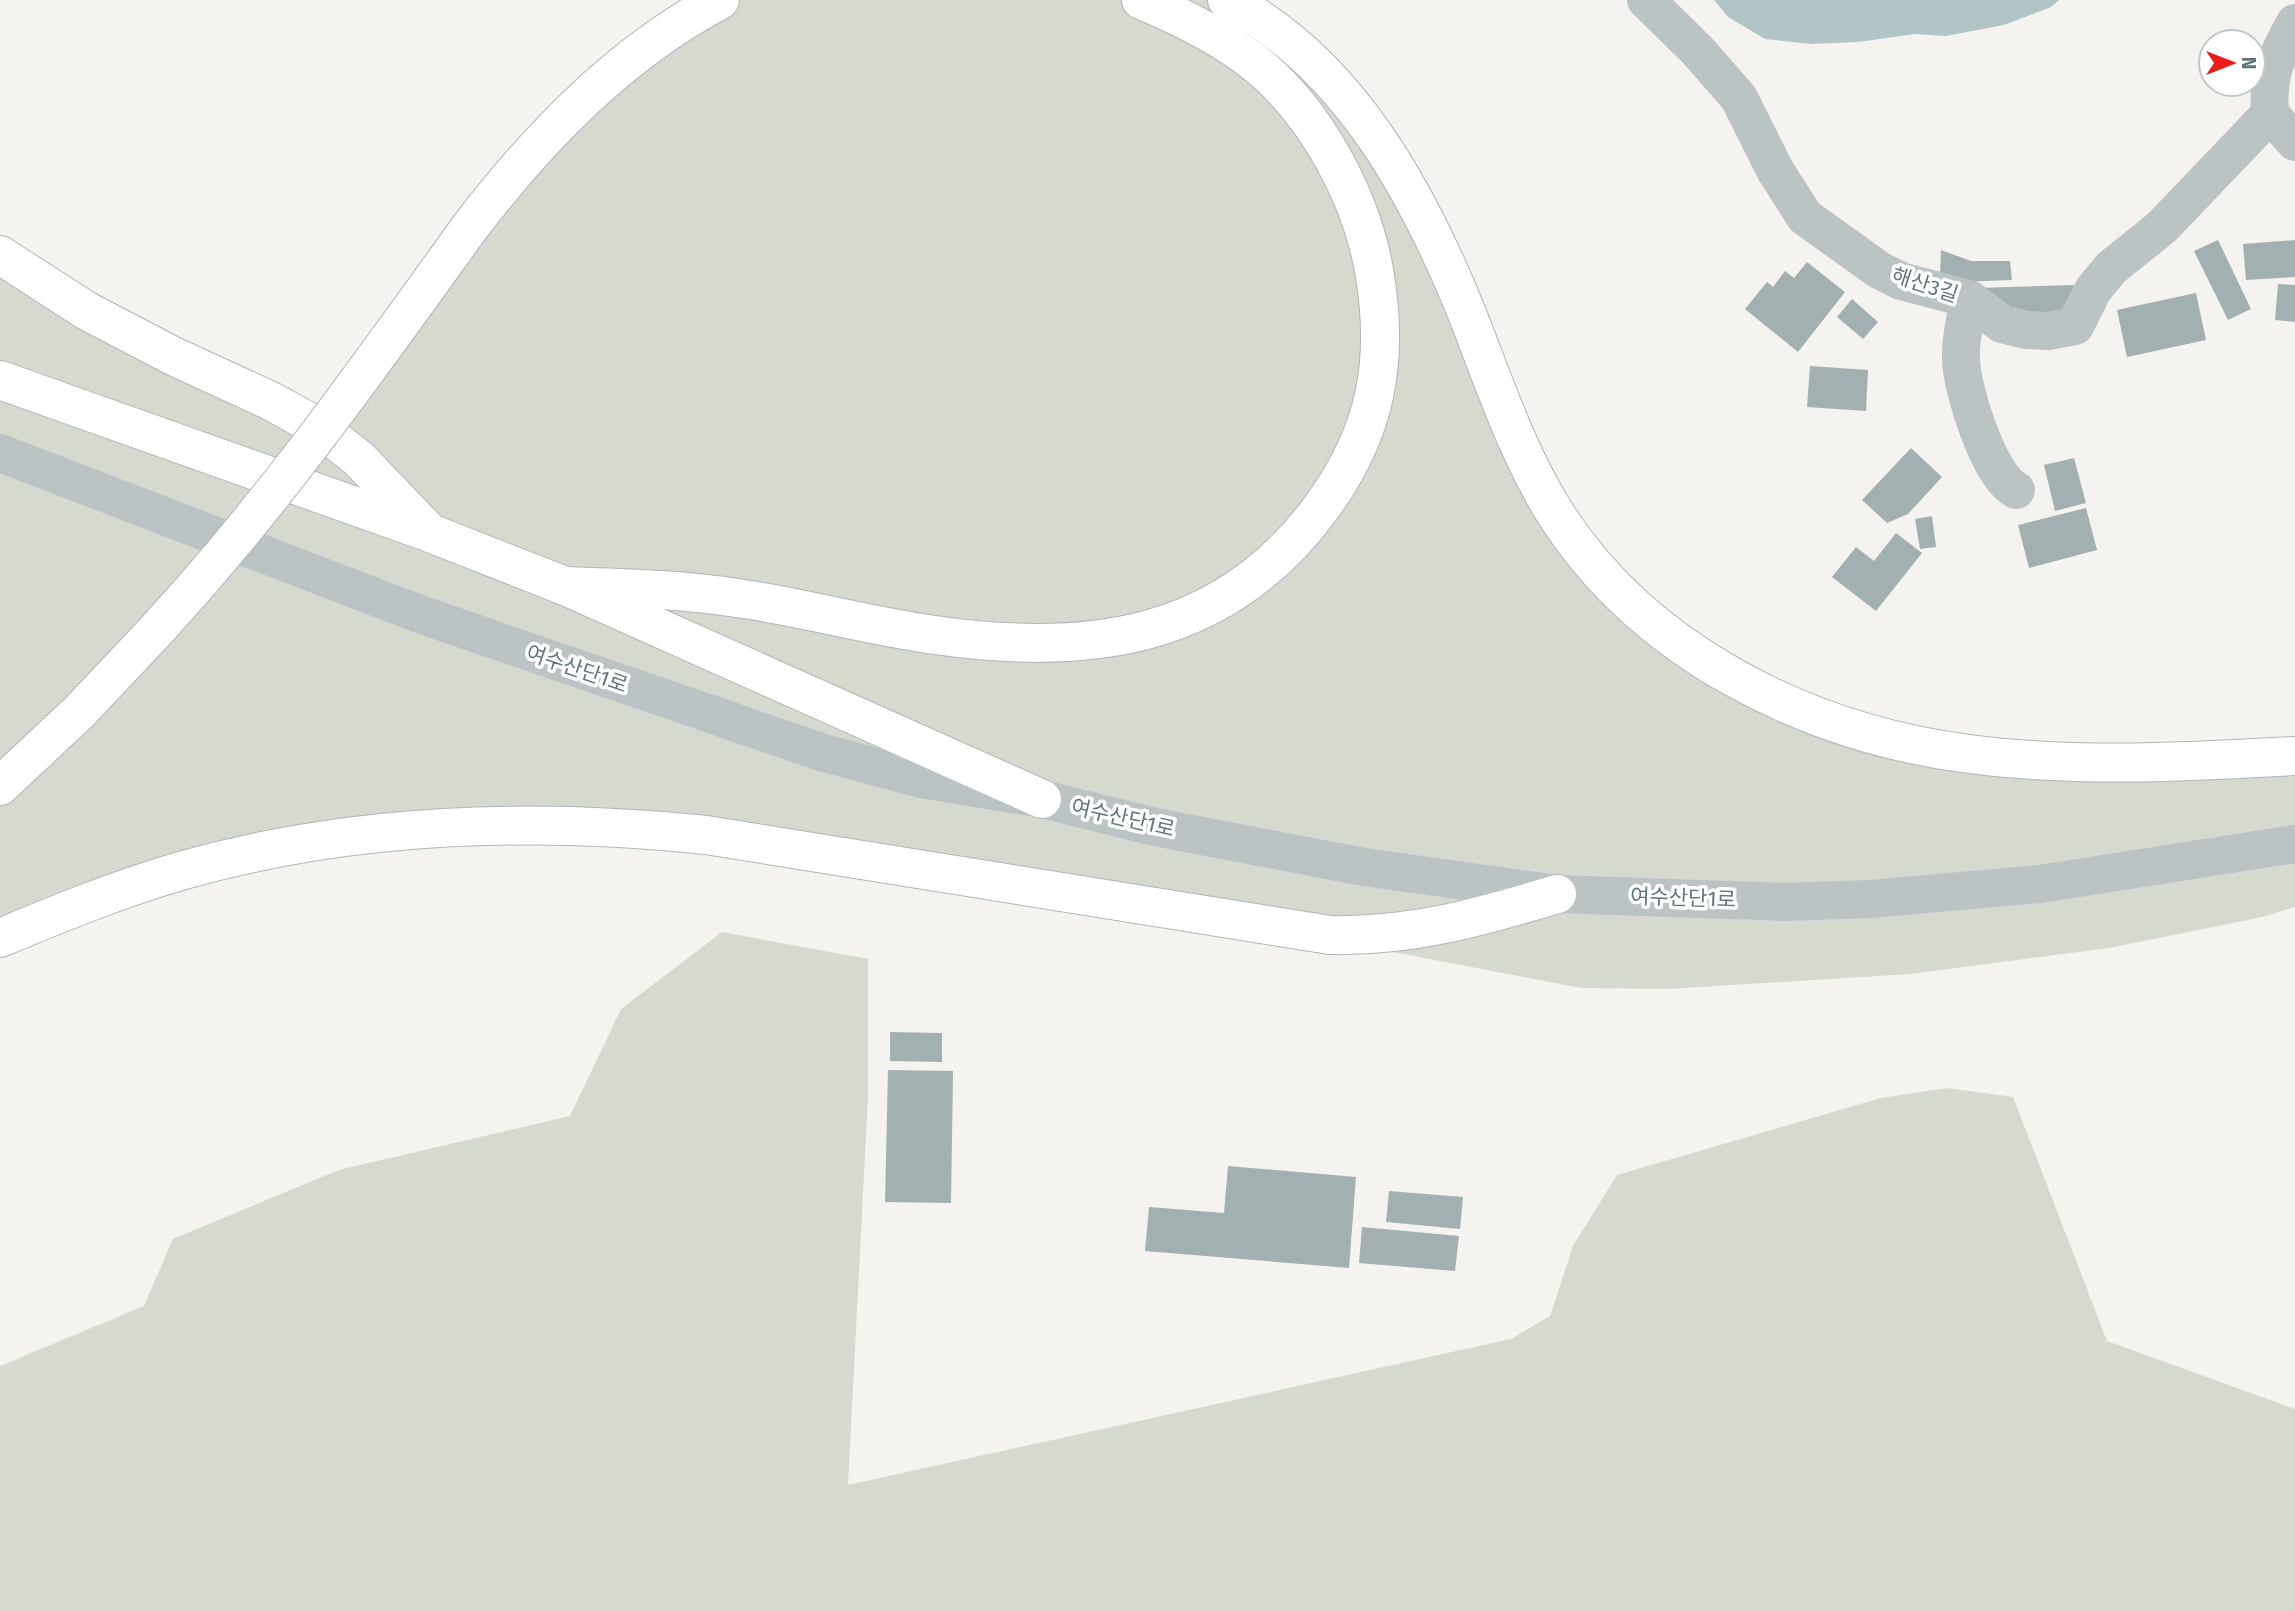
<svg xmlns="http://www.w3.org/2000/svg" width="2295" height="1611" font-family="'Fira Sans','Noto Sans KR',sans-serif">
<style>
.green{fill:#d5d9ce}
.water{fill:#b2c5c6}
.building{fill:#a3b0b2}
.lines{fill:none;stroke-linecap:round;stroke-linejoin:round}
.highway-casing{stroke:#b0b6b7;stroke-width:40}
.minor{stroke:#bcc3c5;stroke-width:38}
.highway{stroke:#fff;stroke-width:38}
.highway-bridge-casing{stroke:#b0b6b7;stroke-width:40;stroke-linecap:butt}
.highway-bridge{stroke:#fff;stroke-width:38}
.labels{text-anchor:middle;stroke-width:7;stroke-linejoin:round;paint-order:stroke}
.street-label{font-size:21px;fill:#5e767c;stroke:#fff}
</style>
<rect width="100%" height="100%" fill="#f4f3ef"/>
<g class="green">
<path d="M720,0H1227L1356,111L1521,449L1666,634L1915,744L2295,756V907L2262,917L2109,948L1910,974L1667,989L1581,988L1232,921L706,835L322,840L0,938V255L318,427L470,227Z"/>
<path d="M722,932L868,959V1096L848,1485L1511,1339L1550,1316L1573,1246L1617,1175L1881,1098L1947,1088L2013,1097L2107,1341L2295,1409V1611H0V1366L144,1306L173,1239L339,1170L570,1116L621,1009Z"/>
</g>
<path class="water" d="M1714,0H2059L2051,7L2004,25L1946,36L1915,34L1858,42L1812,44L1765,39L1728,17Z"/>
<g class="building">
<path d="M2218,240L2251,309L2228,320L2194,251Z"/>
<path d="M2295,240V277L2246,280L2243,244Z"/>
<path d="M1941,250L1971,261H2010L2012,280L1961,282L1940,275Z"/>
<path d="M1807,262L1845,292L1798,352L1745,309L1767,282L1773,287L1785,271L1794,278Z"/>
<path d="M2278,284L2295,285V322L2275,320Z"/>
<path d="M2074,285L2065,311L2017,318L1976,288Z"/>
<path d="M2196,293L2206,340L2127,357L2117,310Z"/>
<path d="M1852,299L1878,322L1863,339L1837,317Z"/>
<path d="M1810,366L1868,370L1866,411L1807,407Z"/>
<path d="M1911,448L1942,477L1908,514L1887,523L1862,500Z"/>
<path d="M2074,458L2086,503L2055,511L2044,465Z"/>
<path d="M2086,508L2097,550L2029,568L2018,525Z"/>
<path d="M1932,516L1936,547L1920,549L1915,519Z"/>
<path d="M1896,533L1922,553L1876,611L1832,577L1856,547L1874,561Z"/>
<path d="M890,1032L942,1033V1062L890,1061Z"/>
<path d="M888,1070L953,1071L951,1203L885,1202Z"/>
<path d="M1228,1166L1356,1177L1349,1268L1145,1251L1149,1207L1224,1213Z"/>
<path d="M1389,1191L1463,1197L1460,1229L1386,1222Z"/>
<path d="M1362,1227L1459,1236L1455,1271L1359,1263Z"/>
</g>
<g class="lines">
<defs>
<g id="highway">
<path d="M1227,0C1348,62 1419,194 1468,316C1493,380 1516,449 1552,508C1640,651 1806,733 1969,754C2078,768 2186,762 2295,756"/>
<path d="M470,227C539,137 619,54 720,0"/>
<path d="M0,255L87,311L173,356L271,401L318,427L358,458L430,533L565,586L1042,799"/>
<path d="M0,380L422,530"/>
<path d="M565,586C622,588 680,589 737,598C803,607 868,626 935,635C1088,657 1224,640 1321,508C1376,433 1390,362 1374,270C1361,197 1317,115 1260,67C1225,38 1182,17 1141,0"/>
<path d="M0,786L79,712L132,656"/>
<path d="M0,938C60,913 121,888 184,870C354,822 531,817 706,835L1330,935C1409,937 1482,917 1557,894"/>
</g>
</defs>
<use href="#highway" class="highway-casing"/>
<g class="minor">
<path d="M1646,0L1698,51L1739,98L1775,170L1805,217L1879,270L1901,281L1969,299L2002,324L2026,330L2048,331L2075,326L2093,290L2111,268L2162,227L2270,114L2295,142"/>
<path d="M2270,114C2267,75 2276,57 2295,23"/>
<path d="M1969,299C1966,318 1960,338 1961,358C1961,388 1989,477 2016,490"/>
<path d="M0,453L422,615L824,753L921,779L1042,799L1155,827L1364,867L1557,894L1785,902L1870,899L2040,884L2295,844"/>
</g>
<use href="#highway" class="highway"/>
<defs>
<path id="highway-bridge" d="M132,656C260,522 362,377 470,227"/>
</defs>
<use href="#highway-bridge" class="highway-bridge-casing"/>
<use href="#highway-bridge" class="highway-bridge"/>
</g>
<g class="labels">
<g class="street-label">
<text transform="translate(1925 285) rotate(18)" y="7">해산3길</text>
<text transform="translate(577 669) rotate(19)" y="7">여수산단1로</text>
<text transform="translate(1123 818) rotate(13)" y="7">여수산단1로</text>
<text transform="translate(1683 898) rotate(2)" y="7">여수산단1로</text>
</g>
</g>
<g transform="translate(2232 63) rotate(90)"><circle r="33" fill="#ffffff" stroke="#bfc8cb" stroke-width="2"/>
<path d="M0-5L12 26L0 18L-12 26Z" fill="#eb1d19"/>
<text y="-10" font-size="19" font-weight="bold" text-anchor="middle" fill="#5e767c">N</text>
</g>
</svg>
